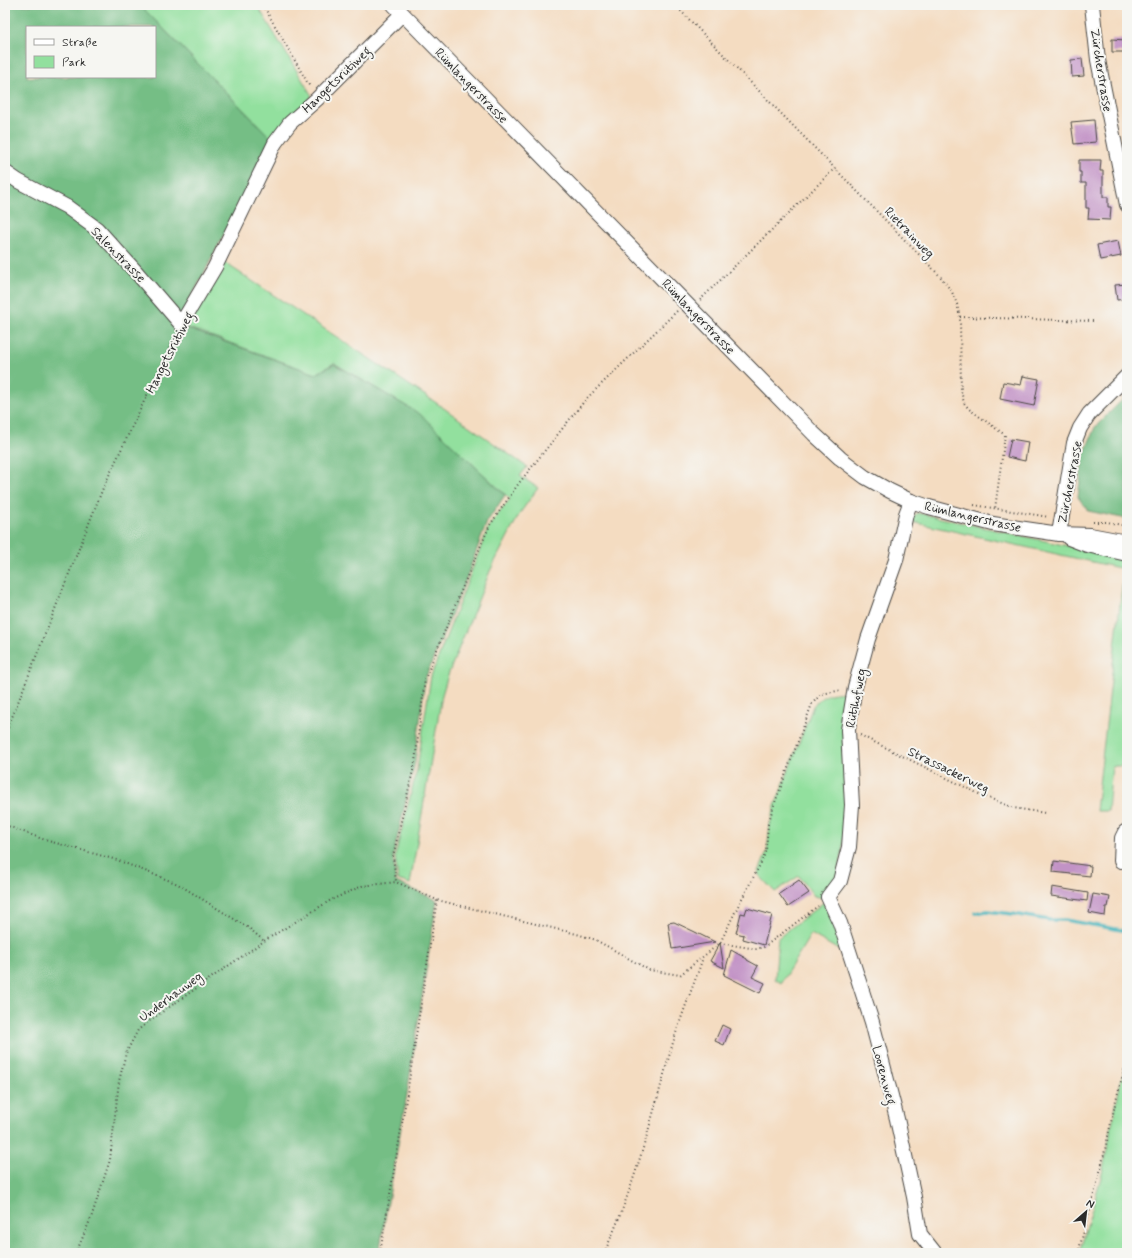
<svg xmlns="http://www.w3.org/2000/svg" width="1132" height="1258" font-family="Mynerve,sans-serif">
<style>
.green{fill:#92e09e;stroke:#5e8664}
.forest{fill:#75be85;stroke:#507458;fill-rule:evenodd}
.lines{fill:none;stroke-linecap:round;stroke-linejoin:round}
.stream{stroke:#46b5bd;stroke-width:3.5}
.building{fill:#c293c6}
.minor-casing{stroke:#494642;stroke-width:16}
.path{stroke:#494642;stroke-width:2;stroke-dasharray:1 3;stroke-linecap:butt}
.minor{stroke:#fff;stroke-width:14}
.labels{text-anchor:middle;stroke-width:4;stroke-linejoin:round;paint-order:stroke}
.street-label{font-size:13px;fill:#2b2b2b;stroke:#f6f6f2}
</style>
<rect width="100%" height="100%" fill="#f6f6f2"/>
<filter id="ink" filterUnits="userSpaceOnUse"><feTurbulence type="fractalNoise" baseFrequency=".025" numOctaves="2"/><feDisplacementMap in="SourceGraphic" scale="8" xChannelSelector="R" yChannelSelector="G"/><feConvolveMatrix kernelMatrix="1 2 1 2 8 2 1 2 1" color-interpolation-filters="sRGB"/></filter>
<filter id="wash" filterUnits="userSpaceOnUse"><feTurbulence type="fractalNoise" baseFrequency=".012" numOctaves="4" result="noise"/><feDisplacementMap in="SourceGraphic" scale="16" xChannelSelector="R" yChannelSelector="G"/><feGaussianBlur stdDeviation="0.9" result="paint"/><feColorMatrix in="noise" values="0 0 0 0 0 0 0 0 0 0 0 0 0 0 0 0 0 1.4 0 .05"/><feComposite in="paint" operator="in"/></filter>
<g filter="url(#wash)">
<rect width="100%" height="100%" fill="#f4dcc1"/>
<g class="green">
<path d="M140,5H257L312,96L272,139Z"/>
<path d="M222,261L438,404L527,467L520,476L538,488L520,513L490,571L448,675L442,695L410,884L398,880L395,856L417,769L431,676L489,526L510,499L419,414L334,363L316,374L183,326Z"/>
<path d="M918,513L1127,559V766H1112L1108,811H1096L1124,569L908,521Z"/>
<path d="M851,692L849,805L838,879L824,898L814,896L799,876L775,892L758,874L767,852L770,824L775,806L813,706C825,692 833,693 851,692Z"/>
<path d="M824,902L849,956L811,934L781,983L775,979L778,938Z"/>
<path d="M1127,1063V1253H1079L1102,1174L1121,1080Z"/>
</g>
<g class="forest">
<path d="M5,5H140L273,140L177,325L316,374L334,364L420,414L505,495L487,522L466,579L425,679L415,762L393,856L396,882L437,900L407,1094L379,1253H5ZM27,27H155V77H27Z"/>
<path d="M1127,395V519L1088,511L1078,497L1083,457L1095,427Z"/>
</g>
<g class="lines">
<path class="stream" d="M975,913L987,911L1013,914L1049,920H1065L1127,931"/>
</g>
<g id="blocks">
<g class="building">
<path d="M1112,39L1125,40V52H1112Z"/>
<path d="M1082,59L1084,76L1072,77L1071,60Z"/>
<path d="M1094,120L1096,142L1074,144L1071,122Z"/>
<path d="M1079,160H1101L1100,171H1103V197H1108V207H1111L1110,220L1088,219L1089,208H1086V183H1081V172H1079Z"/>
<path d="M1118,241L1121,256L1100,260L1097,245Z"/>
<path d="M1127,284V299L1117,300L1115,285Z"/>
<path d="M1023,376L1039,379L1034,406L1000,399L1003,382L1021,385Z"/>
<path d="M1011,439L1028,442L1025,461L1007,457Z"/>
<path d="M1054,861L1091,866L1090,876L1053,872Z"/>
<path d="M799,880L809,893L788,907L779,894Z"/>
<path d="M1052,887L1088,893L1087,901L1051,896Z"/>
<path d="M1093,894L1110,897L1108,907H1106L1105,916L1089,913Z"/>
<path d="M747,908L772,915L764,945L743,939L744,935L736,933L741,913L745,914Z"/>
<path d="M674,922L693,931L715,942L672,949L668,923Z"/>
<path d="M720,943L724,968L710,961Z"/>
<path d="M731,950L747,959V960L758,966L752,977L765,983L760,993L724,975Z"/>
<path d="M722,1025L730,1029L724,1045L715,1041Z"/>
</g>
</g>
</g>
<g filter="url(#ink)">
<use href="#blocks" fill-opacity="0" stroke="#494642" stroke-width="1"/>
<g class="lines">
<defs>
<g id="minor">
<path d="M394,5L814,434L840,458L865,477L890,491L911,501L929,507L993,524L1059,534L1090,535L1127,542"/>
<path d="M1092,5L1098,60L1127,205"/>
<path d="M5,172L18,181L67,207L97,229L137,273L181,324L215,267L275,143L290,123L317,99L402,14"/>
<path d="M911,501L906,514L896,560L868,639L855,687L848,730L852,805L849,847L840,881L828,897L840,923L872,1022L897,1119L914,1197L920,1234L935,1253"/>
<path d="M1059,534L1074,443L1080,428L1089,414L1127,376"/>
<path d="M1069,538L1087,545L1127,554"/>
<path d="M1121,861L1122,838L1125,832L1127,831"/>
</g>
</defs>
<use href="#minor" class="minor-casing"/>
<g class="path">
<path d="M262,5L267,12L310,87"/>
<path d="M675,5L940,276L952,292L957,304L960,317L961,391L964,403L969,409L1005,435L995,509"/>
<path d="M700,300L835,168"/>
<path d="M677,311L586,399L519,483L490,525L466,579L425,679L415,762L393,856L396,882L437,900L577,934L596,940L649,970L680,975L720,943L739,904L760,865L766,851L768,824L773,808L812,704L821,694L842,690"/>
<path d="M960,317L1093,321"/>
<path d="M974,505L1049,517"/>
<path d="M1093,522H1107L1127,526"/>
<path d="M5,735L103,488L176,334"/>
<path d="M860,735L979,794L1014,808L1045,813"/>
<path d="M5,825L45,840L117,860L178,884L250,929L264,941"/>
<path d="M720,943L756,949L764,947L818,906"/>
<path d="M76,1253L91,1218L110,1160L119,1081L126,1053L138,1030L152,1019L264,941L331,900L362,886L396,882"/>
<path d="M380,1253L407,1094L437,900"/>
<path d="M604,1253C635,1187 652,1116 672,1046C681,1016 693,987 703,958"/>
<path d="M913,1253L915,1246"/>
<path d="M1078,1253L1101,1168L1116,1100L1127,1059"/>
</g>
<use href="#minor" class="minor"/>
</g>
</g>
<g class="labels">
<g class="street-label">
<text transform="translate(1102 70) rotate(81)" y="5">Zürcherstrasse</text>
<text transform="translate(336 79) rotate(-44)" y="5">Hangetsrütiweg</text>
<text transform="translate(472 85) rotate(46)" y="5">Rümlangerstrasse</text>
<text transform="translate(910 232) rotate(46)" y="5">Rietrainweg</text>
<text transform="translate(119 254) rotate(46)" y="5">Salenstrasse</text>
<text transform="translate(699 316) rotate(46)" y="5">Rümlangerstrasse</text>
<text transform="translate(169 352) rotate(-63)" y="5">Hangetsrütiweg</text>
<text transform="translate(1069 482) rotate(-79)" y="5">Zürcherstrasse</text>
<text transform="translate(973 516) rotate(13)" y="5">Rümlangerstrasse</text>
<text transform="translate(855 698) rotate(-79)" y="5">Rütihofweg</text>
<text transform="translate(949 769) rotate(26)" y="5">Strassackerweg</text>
<text transform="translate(170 996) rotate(-36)" y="5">Underhauweg</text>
<text transform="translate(885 1075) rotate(75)" y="5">Loorenweg</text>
</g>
</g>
<rect width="1132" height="1258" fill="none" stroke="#f6f6f2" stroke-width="20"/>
<rect x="26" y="26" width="130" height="52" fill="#f6f6f2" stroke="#a5a5a2"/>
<rect x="34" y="39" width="20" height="6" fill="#ffffff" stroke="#a5a5a2"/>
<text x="62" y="46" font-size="12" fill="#2b2b2b">Straße</text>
<rect x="34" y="56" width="20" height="12" fill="#92e09e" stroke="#a5a5a2"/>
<text x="62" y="66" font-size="12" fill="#2b2b2b">Park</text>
<g transform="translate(1086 1212) rotate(28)" stroke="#f6f6f2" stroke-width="3" paint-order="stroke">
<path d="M0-3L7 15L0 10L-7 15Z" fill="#2b2b2b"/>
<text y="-6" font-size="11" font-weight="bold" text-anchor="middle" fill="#2b2b2b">N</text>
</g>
</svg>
